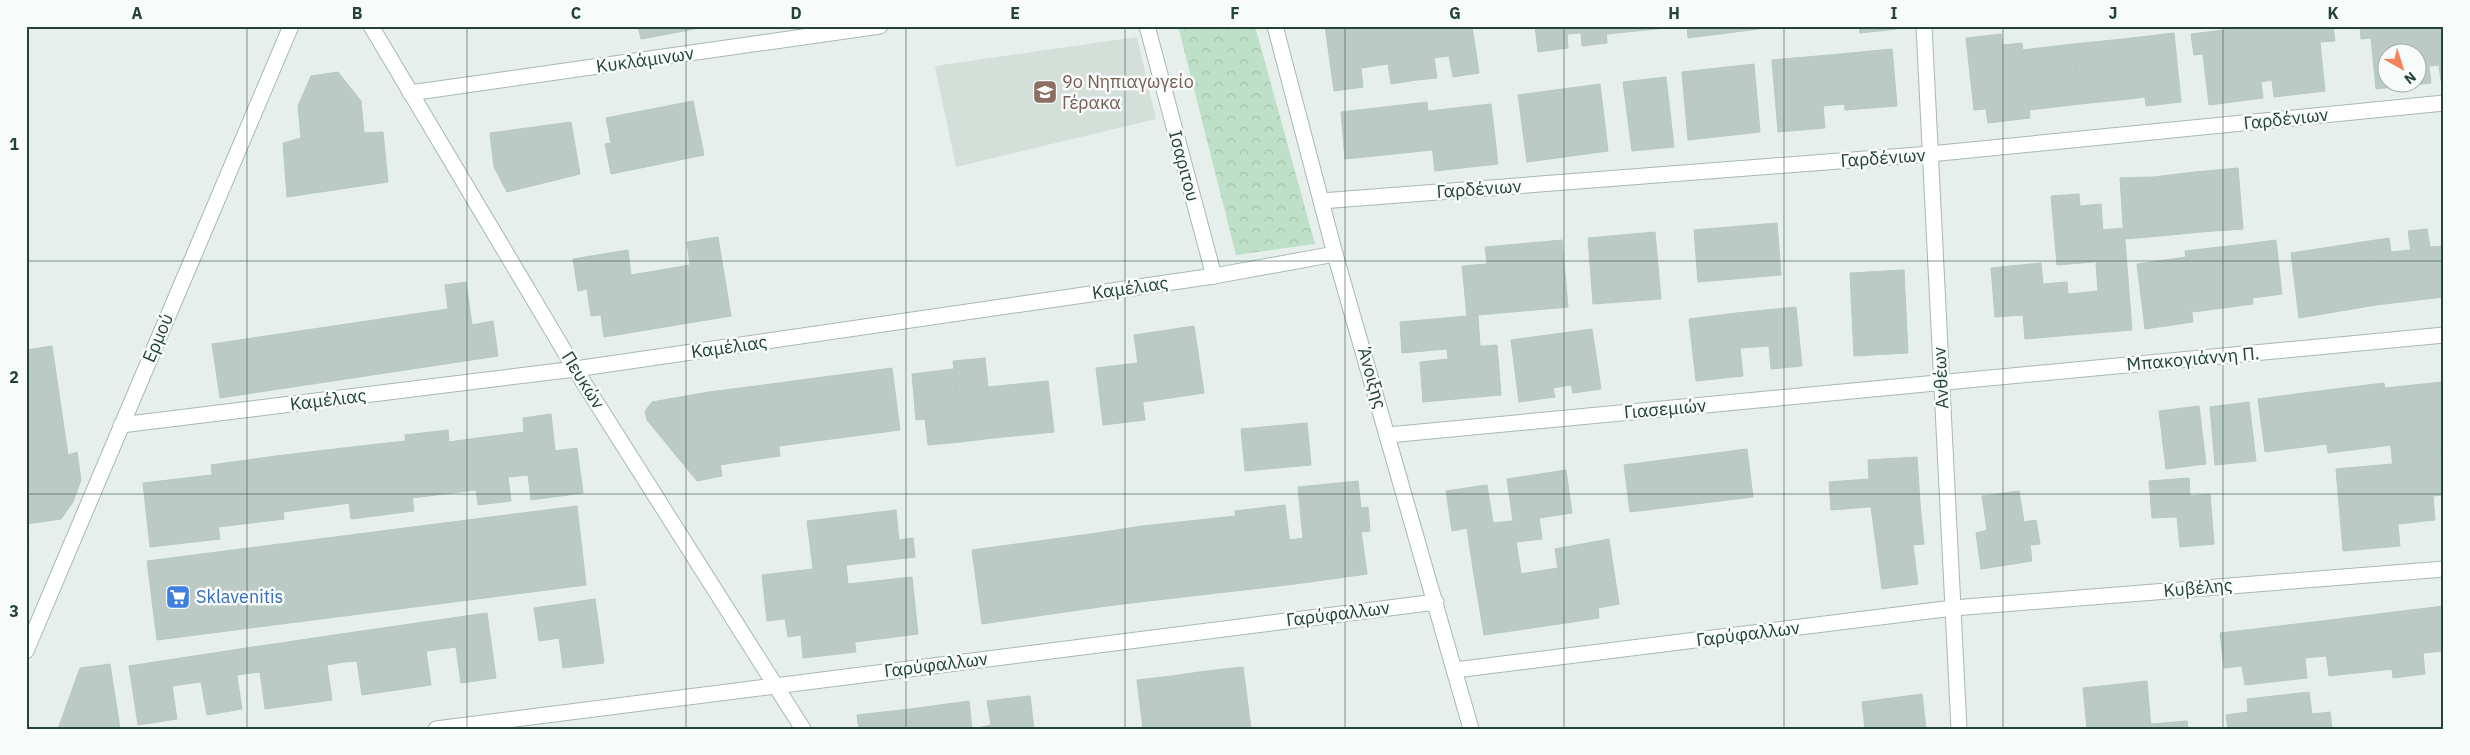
<svg xmlns="http://www.w3.org/2000/svg" width="2470" height="755" font-family="'IBM Plex Sans',sans-serif">
<style>
.built{fill:#d4dfda}
.park{fill:url(#park-crowns)}
.building{fill:#bbcac4;stroke:#b8c9c2;fill-rule:evenodd}
.lines{fill:none;stroke-linecap:round;stroke-linejoin:round}
.minor-casing{stroke:#a8b8b2;stroke-width:17}
.tertiary-casing{stroke:#a8b8b2;stroke-width:17}
.minor{stroke:#fff;stroke-width:15}
.tertiary{stroke:#fff;stroke-width:15}
.grid{fill:none;stroke:#24423a;stroke-width:1;stroke-opacity:0.55}
.labels{text-anchor:middle;stroke-width:5;stroke-linejoin:round;paint-order:stroke}
.street-label{font-size:18px;fill:#24423a;stroke:#f7fbf9}
.education-label{font-size:18px;fill:#785e54;stroke:#f7fbf9;text-anchor:start}
.shop-label{font-size:18px;fill:#366cbe;stroke:#f7fbf9;text-anchor:start}
.neatline{fill:none;stroke:#24423a;stroke-width:2}
.grid-label{font-size:16px;text-anchor:middle;font-weight:bold;fill:#24423a}
</style>
<defs>
<pattern id="park-crowns" width="20" height="18" patternUnits="userSpaceOnUse" patternTransform="scale(1.25)"><rect width="20" height="18" fill="#bfe0c8"/><path d="M2 6a3 3 0 1 1 6 0M12 15a3 3 0 1 1 6 0" fill="none" stroke="#a4c1ad"/></pattern>
</defs>
<rect width="100%" height="100%" fill="#e6efeb"/>
<path class="built" d="M1137,37L1156,119L956,167L935,66Z"/>
<path class="park" d="M1178,26H1255L1315,244L1236,255Z"/>
<g class="building">
<path d="M638,26H705L706,27L641,39Z"/>
<path d="M1325,26H1410L1417,80L1391,84L1388,64L1361,68L1363,87L1334,91Z"/>
<path d="M1410,26H1472L1479,73L1453,77L1449,56L1434,58L1437,78L1417,80Z"/>
<path d="M1535,26H1606L1607,43L1582,46L1581,33L1567,34L1568,48L1538,52Z"/>
<path d="M1606,26H1675V27L1607,34Z"/>
<path d="M1687,26H1782L1688,38Z"/>
<path d="M1859,26H1897V29L1860,33Z"/>
<path d="M2257,26H2333L2335,41L2320,42L2325,91L2274,97L2272,80L2261,82L2263,98L2209,105L2203,54L2194,55L2191,34Z"/>
<path d="M2360,26H2444V81H2441L2439,65L2429,66L2431,83L2376,89L2371,38L2361,39ZM2388,52H2418V82H2388Z"/>
<path d="M2174,33L2181,102L2146,106L2145,97L2130,99L2123,39Z"/>
<path d="M2001,34L2003,45L2022,43L2030,118L1988,123L1986,109L1974,110L1966,38Z"/>
<path d="M2123,39L2130,99L2080,104L2073,44Z"/>
<path d="M2073,44L2080,104L2029,110L2022,50Z"/>
<path d="M1892,49L1897,106L1845,110L1840,54Z"/>
<path d="M1840,54L1845,104L1823,106L1825,128L1778,132L1772,60Z"/>
<path d="M1754,64L1760,132L1688,140L1682,72Z"/>
<path d="M338,72L361,101L364,133L383,132L388,182L287,197L283,143L301,138L298,106L311,76Z"/>
<path d="M1666,77L1674,147L1632,151L1623,82Z"/>
<path d="M1600,84L1608,151L1527,162L1518,95Z"/>
<path d="M693,101L704,155L611,174L605,144L611,143L606,118Z"/>
<path d="M1427,102L1432,150L1345,159L1341,112Z"/>
<path d="M1491,104L1498,164L1435,171L1428,111Z"/>
<path d="M571,122L580,174L507,192L494,167L490,133Z"/>
<path d="M2238,168L2243,229L2201,232L2195,172Z"/>
<path d="M2195,172L2201,232L2160,236L2153,177Z"/>
<path d="M2153,177L2160,236L2124,239L2120,178Z"/>
<path d="M2079,194L2080,206L2101,204L2105,261L2057,265L2051,196Z"/>
<path d="M1777,223L1781,275L1698,282L1694,230Z"/>
<path d="M2124,228L2132,330L2071,335L2068,294L2098,291L2096,263L2105,261L2102,230Z"/>
<path d="M2427,229L2430,247L2444,246V297L2418,300L2408,231Z"/>
<path d="M1655,232L1661,299L1593,304L1588,238Z"/>
<path d="M718,237L731,316L604,337L601,315L591,316L587,289L578,291L573,259L628,250L631,275L690,265L687,242Z"/>
<path d="M2389,238L2391,252L2410,250L2418,300L2376,305L2369,241Z"/>
<path d="M1562,240L1568,307L1467,316L1462,266L1487,264L1485,247Z"/>
<path d="M2276,240L2282,294L2252,298L2246,244Z"/>
<path d="M2369,241L2376,305L2299,318L2291,253Z"/>
<path d="M2246,244L2253,304L2193,312L2185,251Z"/>
<path d="M2186,257L2193,322L2145,329L2137,264Z"/>
<path d="M2041,263L2043,284L2067,282L2071,335L2025,339L2023,315L1995,317L1991,268Z"/>
<path d="M1904,270L1908,353L1854,356L1850,273Z"/>
<path d="M466,282L472,325L493,321L498,356L220,398L212,344L448,309L445,285Z"/>
<path d="M1796,307L1802,366L1771,369L1769,346L1740,348L1736,313Z"/>
<path d="M1736,313L1743,376L1696,381L1689,319Z"/>
<path d="M1478,315L1480,346L1402,353L1400,322Z"/>
<path d="M1194,326L1204,393L1143,402L1134,335Z"/>
<path d="M1592,329L1601,389L1573,393L1571,385L1553,388L1555,397L1519,402L1511,340Z"/>
<path d="M1497,345L1501,395L1423,402L1420,362L1448,359L1447,349Z"/>
<path d="M52,346L68,455L26,462V350Z"/>
<path d="M985,358L993,438L961,442L953,361Z"/>
<path d="M1138,363L1145,420L1103,425L1096,368Z"/>
<path d="M892,368L900,430L816,441L808,379Z"/>
<path d="M954,369L961,442L928,445L925,419L916,420L912,374Z"/>
<path d="M808,379L816,441L779,446L771,384Z"/>
<path d="M1048,381L1054,432L993,438L988,387Z"/>
<path d="M2442,382L2444,453L2392,458L2385,388Z"/>
<path d="M2384,383L2392,445L2328,453L2319,391Z"/>
<path d="M771,384L780,456L719,465L709,392Z"/>
<path d="M2319,391L2327,444L2265,452L2258,399Z"/>
<path d="M709,392L722,476L697,481L647,420L645,411L652,402Z"/>
<path d="M2249,402L2256,461L2215,465L2210,407Z"/>
<path d="M2199,406L2206,464L2166,469L2159,411Z"/>
<path d="M551,414L555,451L577,448L583,493L531,500L528,475L508,477L511,501L478,505L470,439L524,432L523,418Z"/>
<path d="M1307,423L1311,465L1245,471L1241,429Z"/>
<path d="M448,430L449,442L470,439L476,490L412,498L405,435Z"/>
<path d="M405,441L414,511L351,519L343,448Z"/>
<path d="M343,448L350,503L283,512L276,456Z"/>
<path d="M1747,449L1753,497L1630,512L1624,465Z"/>
<path d="M77,452L81,480L73,502L61,519L27,524L29,545H26V462L68,455Z"/>
<path d="M2444,453V495L2433,496L2435,520L2398,524L2392,458Z"/>
<path d="M276,456L284,519L218,527L211,465Z"/>
<path d="M1917,457L1920,503L1831,510L1829,482L1869,479L1868,460Z"/>
<path d="M2392,464L2400,546L2343,551L2336,469Z"/>
<path d="M1566,470L1572,513L1539,518L1542,539L1516,542L1507,479Z"/>
<path d="M212,475L220,539L150,547L143,483Z"/>
<path d="M2189,478L2190,496L2210,494L2214,544L2180,547L2177,517L2152,518L2149,481Z"/>
<path d="M1358,481L1361,508L1368,507L1370,531L1303,539L1298,487Z"/>
<path d="M1487,485L1493,523L1512,521L1516,542L1470,549L1467,528L1452,531L1446,491Z"/>
<path d="M2019,491L2024,522L2036,520L2040,544L2030,545L2032,561L1981,569L1976,533L1987,530L1982,496Z"/>
<path d="M1920,503L1924,544L1913,545L1918,584L1882,589L1871,507Z"/>
<path d="M1285,505L1295,584L1244,590L1235,511Z"/>
<path d="M577,506L586,585L157,640L147,561Z"/>
<path d="M896,510L899,540L913,538L915,557L813,569L807,521Z"/>
<path d="M1236,516L1244,590L1148,601L1142,526Z"/>
<path d="M1142,526L1148,601L1107,606L1097,533Z"/>
<path d="M1361,531L1367,574L1295,584L1289,540Z"/>
<path d="M1097,533L1107,606L982,624L972,550Z"/>
<path d="M1609,539L1619,604L1598,608L1599,618L1566,623L1555,549Z"/>
<path d="M1516,542L1521,573L1475,581L1470,549Z"/>
<path d="M846,565L851,611L767,621L762,575Z"/>
<path d="M1558,568L1566,623L1484,635L1475,581Z"/>
<path d="M912,577L918,634L855,642L848,584Z"/>
<path d="M595,599L604,663L563,668L559,638L539,641L534,608Z"/>
<path d="M2444,606V657L2443,651L2423,653L2425,674L2393,678L2386,613Z"/>
<path d="M851,611L856,652L803,658L801,635L788,637L785,619Z"/>
<path d="M487,613L496,678L461,683L456,647L442,649L438,620Z"/>
<path d="M2386,613L2393,669L2329,676L2322,621Z"/>
<path d="M438,620L442,649L426,651L431,685L362,695L357,661L344,662L341,634Z"/>
<path d="M2322,621L2326,656L2305,658L2307,678L2245,685L2242,666L2224,668L2220,633Z"/>
<path d="M341,634L344,662L327,665L332,700L265,709L260,672L237,675L233,650Z"/>
<path d="M233,650L242,709L207,715L201,682L172,686L177,719L138,725L129,666Z"/>
<path d="M110,664L120,729H58L80,668Z"/>
<path d="M1243,667L1251,729H1213L1206,671Z"/>
<path d="M1206,671L1213,729H1179L1172,676Z"/>
<path d="M1172,676L1179,729H1143L1137,680Z"/>
<path d="M2147,681L2151,729H2087L2083,688Z"/>
<path d="M2309,692L2312,714L2330,712L2332,729H2228L2226,715L2248,712L2247,699Z"/>
<path d="M1922,694L1926,729H1865L1862,702Z"/>
<path d="M1030,696L1034,729H972L991,725L987,701Z"/>
<path d="M969,701L972,729H912L910,709Z"/>
<path d="M910,709L912,729H859L857,715Z"/>
<path d="M2187,721L2188,729H2151V724Z"/>
</g>
<g class="lines">
<defs>
<g id="minor">
<path d="M371,26L575,369L803,729"/>
<path d="M1147,26L1214,276"/>
<path d="M1275,26L1335,254L1471,729"/>
<path d="M410,93L880,26"/>
<path d="M1321,201L1930,154L2444,103"/>
<path d="M121,425L575,369L1214,276L1335,254"/>
<path d="M1388,435L2444,335"/>
<path d="M26,651L291,26"/>
<path d="M1455,670L1953,608L2444,569"/>
<path d="M436,729L1436,602"/>
</g>
<path id="tertiary" d="M1924,26L1959,729"/>
</defs>
<use href="#minor" class="minor-casing"/>
<use href="#tertiary" class="tertiary-casing"/>
<use href="#minor" class="minor"/>
<use href="#tertiary" class="tertiary"/>
</g>
<path class="grid" d="M247,26V729M467,26V729M686,26V729M906,26V729M1125,26V729M1345,26V729M1564,26V729M1784,26V729M2003,26V729M2223,26V729M26,261H2444M26,494H2444"/>
<defs>
<symbol id="school-square" viewBox="-11 -11 22 22"><rect x="-9" y="-9" width="18" height="18" rx="4" fill="#8d6e63" stroke="#f7fbf9"/><path d="M0-5L7-2L0 1L-7-2ZM-4 1L0 2.5L4 1V4Q0 6-4 4Z" fill="#fff"/></symbol>
<symbol id="supermarket-square" viewBox="-11 -11 22 22"><rect x="-9" y="-9" width="18" height="18" rx="4" fill="#3f7fe0" stroke="#f7fbf9"/><path d="M-6-5.5h2.5l.6 2H6L4.5 2H-2.5L-4.4-4H-6ZM-1.5 3.2a1.3 1.3 0 1 0 .1 0ZM3 3.2a1.3 1.3 0 1 0 .1 0Z" fill="#fff"/></symbol>
</defs>
<g fill-rule="evenodd">
<use href="#school-square" x="1031" y="78" width="28" height="28"/>
<use href="#supermarket-square" x="164" y="583" width="28" height="28"/>
</g>
<g class="labels">
<g class="street-label">
<text transform="translate(645 60) rotate(-8)" y="6">Κυκλάμινων</text>
<text transform="translate(2286 119) rotate(-6)" y="6">Γαρδένιων</text>
<text transform="translate(1883 158) rotate(-4)" y="6">Γαρδένιων</text>
<text transform="translate(1184 166) rotate(75)" y="6">Ισαριτου</text>
<text transform="translate(1479 189) rotate(-4)" y="6">Γαρδένιων</text>
<text transform="translate(1130 288) rotate(-8)" y="6">Καμέλιας</text>
<text transform="translate(158 338) rotate(-67)" y="6">Ερμού</text>
<text transform="translate(729 347) rotate(-8)" y="6">Καμέλιας</text>
<text transform="translate(2193 359) rotate(-5)" y="6">Μπακογιάννη Π.</text>
<text transform="translate(1372 378) rotate(74)" y="6">Άνοιξης</text>
<text transform="translate(1941 378) rotate(-93)" y="6">Ανθέων</text>
<text transform="translate(583 380) rotate(58)" y="6">Πευκών</text>
<text transform="translate(328 400) rotate(-7)" y="6">Καμέλιας</text>
<text transform="translate(1665 409) rotate(-5)" y="6">Γιασεμιών</text>
<text transform="translate(2198 588) rotate(-5)" y="6">Κυβέλης</text>
<text transform="translate(1338 614) rotate(-7)" y="6">Γαρύφαλλων</text>
<text transform="translate(1748 634) rotate(-7)" y="6">Γαρύφαλλων</text>
<text transform="translate(936 665) rotate(-7)" y="6">Γαρύφαλλων</text>
</g>
<g class="education-label">
<text x="1062" y="88">9ο Νηπιαγωγείο<tspan x="1062" dy="21">Γέρακα</tspan></text>
</g>
<g class="shop-label">
<text x="196" y="603">Sklavenitis</text>
</g>
</g>
<rect width="2470" height="755" fill="none" stroke="#f7fbf9" stroke-width="55"/>
<g transform="translate(2402 68) rotate(141)"><circle r="24" fill="#f7fbf9" stroke="#a3b1ad"/>
<path d="M0-4L9 19L0 12L-9 19Z" fill="#f4845f"/>
<text y="-8" font-size="14" font-weight="bold" text-anchor="middle" fill="#24423a">N</text>
</g>
<rect x="28" y="28" width="2414" height="700" class="neatline"/>
<g class="grid-label">
<text x="137" y="19">A</text>
<text x="357" y="19">B</text>
<text x="576" y="19">C</text>
<text x="796" y="19">D</text>
<text x="1015" y="19">E</text>
<text x="1235" y="19">F</text>
<text x="1455" y="19">G</text>
<text x="1674" y="19">H</text>
<text x="1894" y="19">I</text>
<text x="2113" y="19">J</text>
<text x="2333" y="19">K</text>
<text x="14" y="150">1</text>
<text x="14" y="383">2</text>
<text x="14" y="617">3</text>
</g>
</svg>
